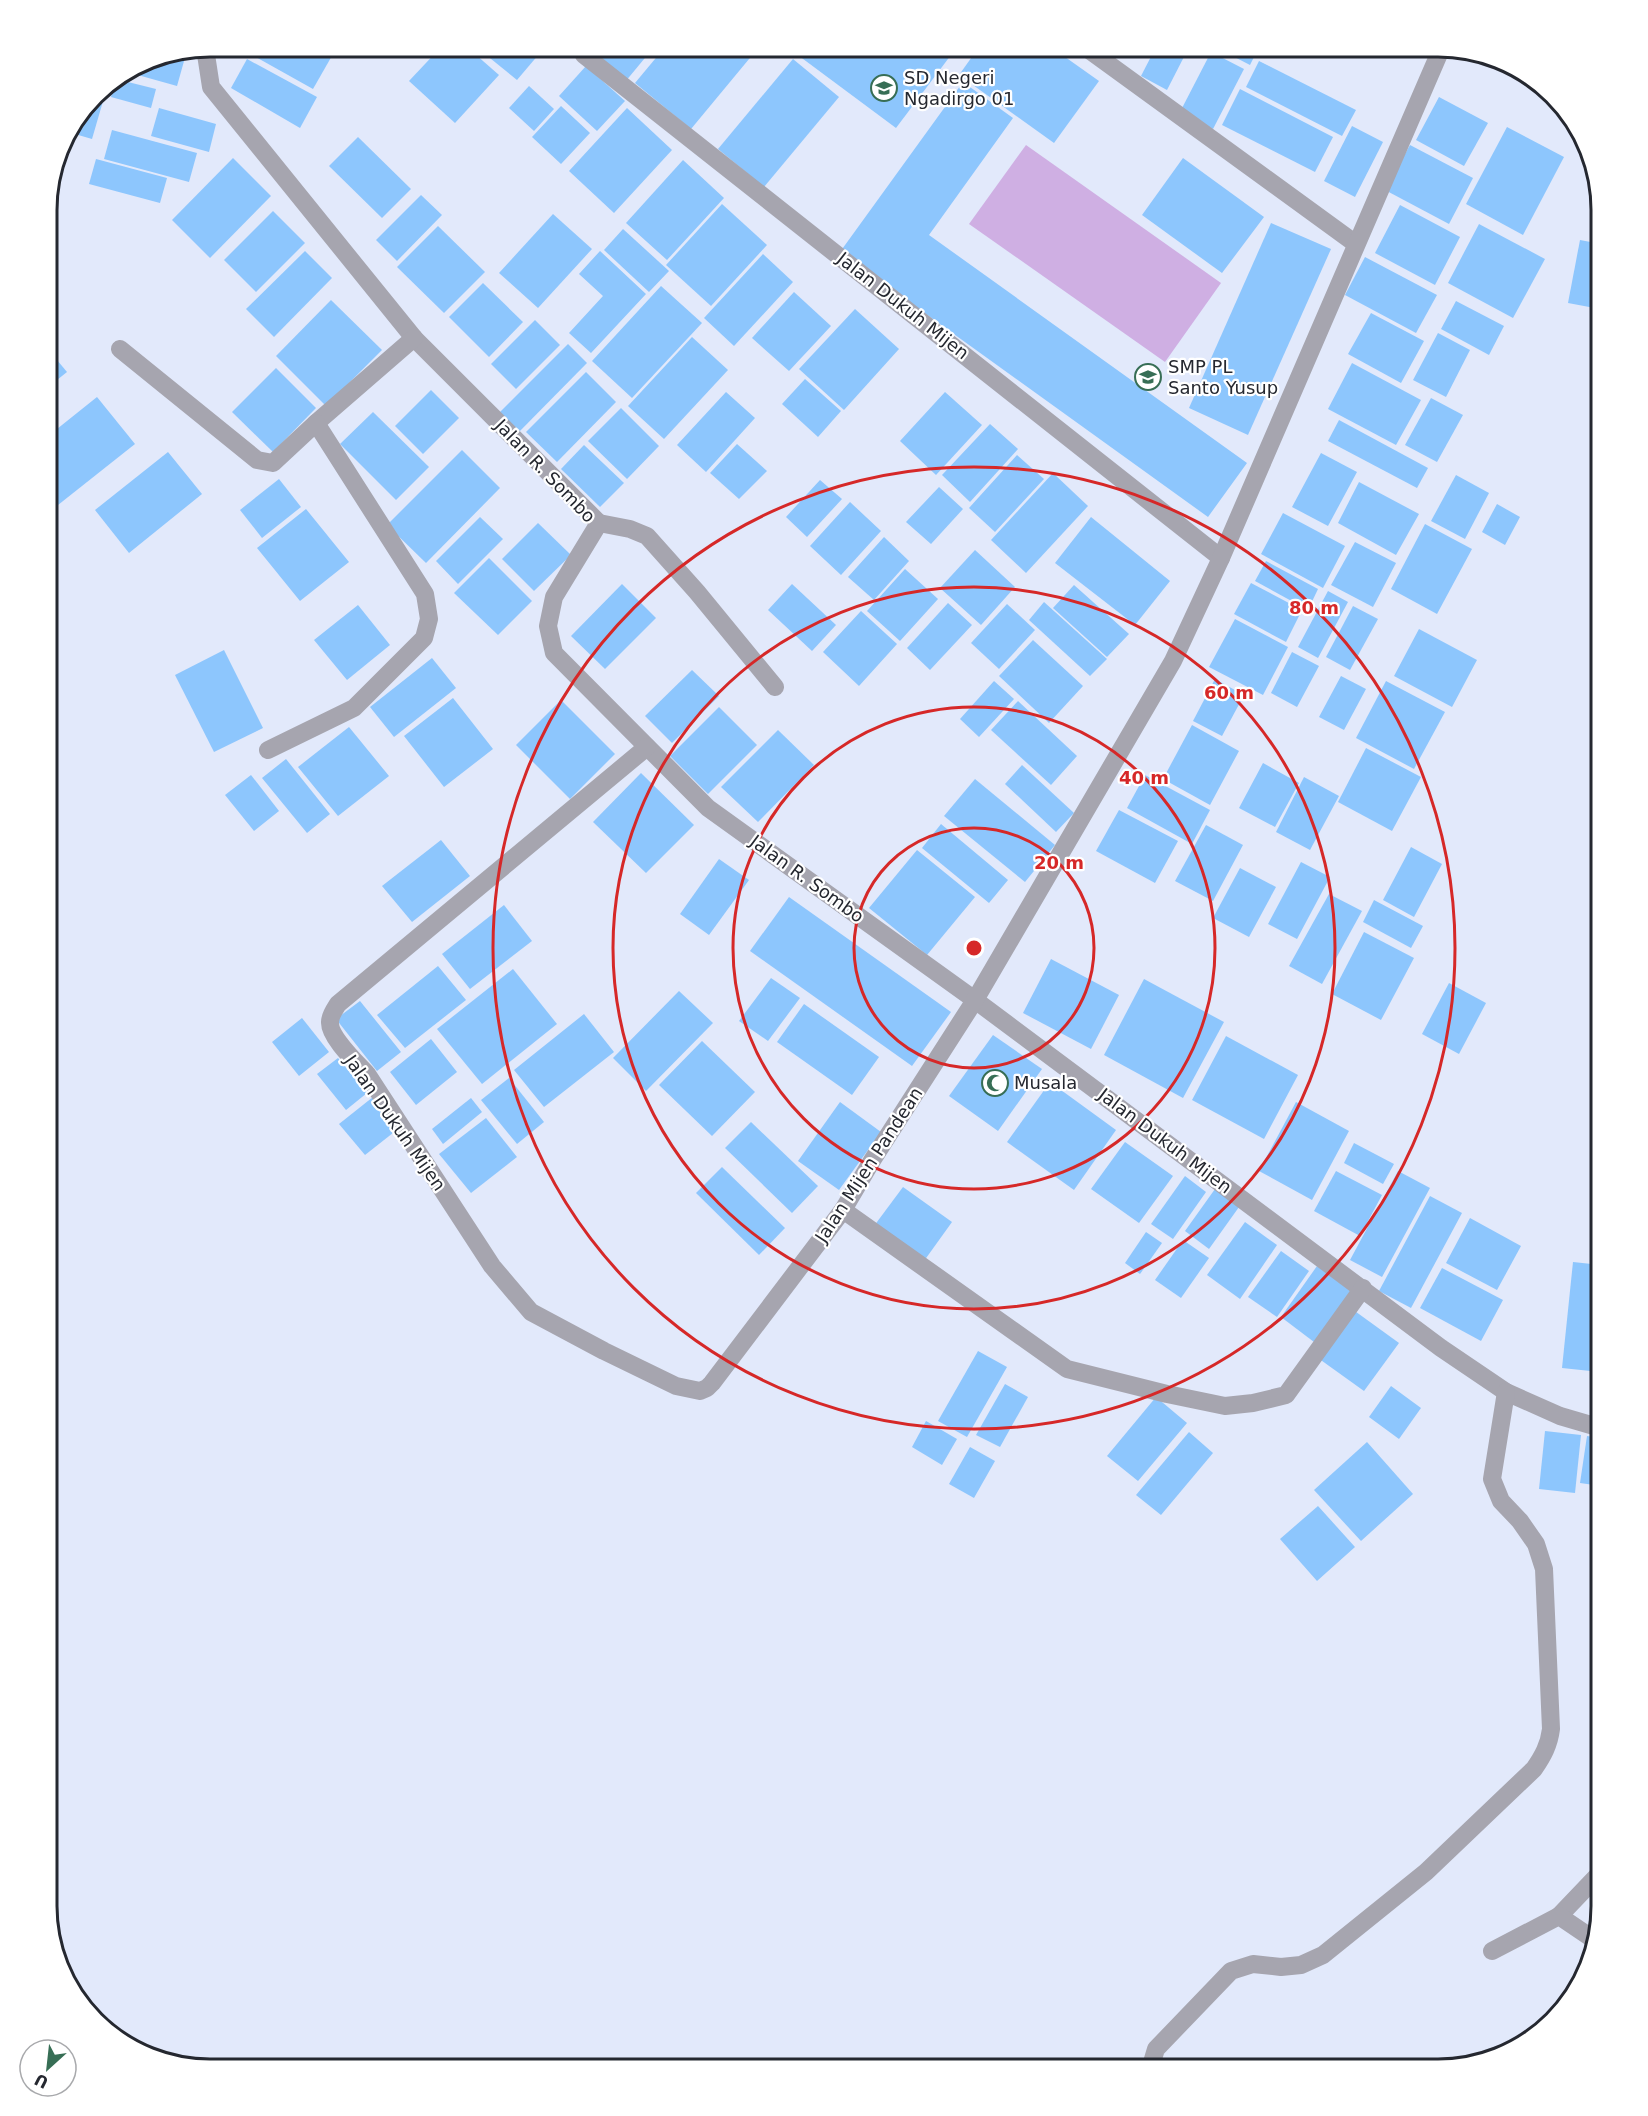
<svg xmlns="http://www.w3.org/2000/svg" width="1648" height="2116" font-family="'DejaVu Sans',sans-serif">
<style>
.green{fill:#cfafe3}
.building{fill:#8dc6fd}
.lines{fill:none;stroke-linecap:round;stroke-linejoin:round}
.minor{stroke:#a6a5af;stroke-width:18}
.ring{fill:none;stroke:#d62828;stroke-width:3}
.labels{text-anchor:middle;stroke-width:4.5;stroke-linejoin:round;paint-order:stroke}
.poi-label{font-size:18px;fill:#252830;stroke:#fff;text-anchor:start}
.street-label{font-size:18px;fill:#252830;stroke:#fff}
.rim{fill:none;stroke:#252830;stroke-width:3}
.centre{fill:#d62828;stroke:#fff;stroke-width:3}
.ring-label{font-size:18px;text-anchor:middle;font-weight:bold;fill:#d62828;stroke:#fff;stroke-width:4.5;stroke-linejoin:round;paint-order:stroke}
</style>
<rect width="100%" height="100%" fill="#e2e9fb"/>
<path class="green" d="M1026,145L1221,283L1165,362L969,224Z"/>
<g class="building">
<path d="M238,47H337L313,89Z"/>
<path d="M441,47H467L499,75L455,123L409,81Z"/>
<path d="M483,47H545L517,80L480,50Z"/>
<path d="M601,47H654L625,82L594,56Z"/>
<path d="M665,47H747L754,53L691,129L635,83Z"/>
<path d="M787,47H957L896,128Z"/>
<path d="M979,47H1051L1099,81L1054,143L959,75Z"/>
<path d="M1156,47H1189L1167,90L1141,76Z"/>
<path d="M1223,47H1259L1250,65L1221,50Z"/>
<path d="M181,52L186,54L177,86L127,72L148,59Z"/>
<path d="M1211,52L1244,69L1213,129L1180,112Z"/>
<path d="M247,59L317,97L300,128L231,88Z"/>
<path d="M793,59L839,97L764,187L718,149Z"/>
<path d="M1259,61L1356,110L1342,136L1246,87Z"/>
<path d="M586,66L625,101L597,131L559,96Z"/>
<path d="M116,79L156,89L151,108L111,97Z"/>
<path d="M963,82L1013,118L929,235L1247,463L1208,517L840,252Z"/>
<path d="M108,84L92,139L68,132L102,87Z"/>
<path d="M529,86L554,109L534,131L509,108Z"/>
<path d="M1240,89L1333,137L1315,172L1222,125Z"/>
<path d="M1439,97L1488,123L1464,166L1416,140Z"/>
<path d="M561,106L590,133L561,164L532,137Z"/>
<path d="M159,108L216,124L209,152L151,136Z"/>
<path d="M627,108L672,150L614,213L569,171Z"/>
<path d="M1352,126L1383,142L1355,197L1324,181Z"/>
<path d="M1507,127L1564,157L1523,235L1466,204Z"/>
<path d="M112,130L197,153L189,182L104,159Z"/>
<path d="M358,137L411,189L382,218L329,166Z"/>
<path d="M1410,145L1473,178L1449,224L1385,190Z"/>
<path d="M233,158L271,196L210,258L172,220Z"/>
<path d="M1183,158L1264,217L1222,273L1142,215Z"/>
<path d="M96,159L167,178L160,203L89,184Z"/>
<path d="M683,160L724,198L667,260L626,223Z"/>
<path d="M421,195L442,215L397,261L376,240Z"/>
<path d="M722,204L767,245L711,306L666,265Z"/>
<path d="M1400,205L1460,237L1435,285L1375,253Z"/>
<path d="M273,211L305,243L256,292L224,260Z"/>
<path d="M553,214L592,249L538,308L499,273Z"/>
<path d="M1271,223L1331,249L1248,435L1189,408Z"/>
<path d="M1479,224L1545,259L1513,318L1448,283Z"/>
<path d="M438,226L485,272L444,313L397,267Z"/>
<path d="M623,229L669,271L649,292L604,250Z"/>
<path d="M1580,240L1601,244V299L1600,309L1568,303Z"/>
<path d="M305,251L332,278L274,337L246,309Z"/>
<path d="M600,251L646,294L591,353L569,333L603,296L579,274Z"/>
<path d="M763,254L793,282L734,346L704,318Z"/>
<path d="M1365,257L1437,295L1416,333L1345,295Z"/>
<path d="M483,283L523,322L489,357L449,317Z"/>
<path d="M661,286L702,323L632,398L592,361Z"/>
<path d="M794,292L831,326L789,371L752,338Z"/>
<path d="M331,300L382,350L326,406L276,356Z"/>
<path d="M1456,301L1504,326L1489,355L1441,329Z"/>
<path d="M855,309L899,349L844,410L799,369Z"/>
<path d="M1371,313L1424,341L1401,383L1348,354Z"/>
<path d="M535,320L560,345L516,389L491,364Z"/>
<path d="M1438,333L1470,350L1446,397L1413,380Z"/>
<path d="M692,337L728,370L664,439L628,406Z"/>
<path d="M568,344L587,363L517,434L498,414Z"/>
<path d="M47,348L67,372L47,388Z"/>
<path d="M1352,363L1421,400L1396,445L1328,409Z"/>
<path d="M276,368L316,408L273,452L232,412Z"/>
<path d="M586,372L616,402L557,462L526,432Z"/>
<path d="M805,379L841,411L818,437L782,404Z"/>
<path d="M431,390L459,418L423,454L395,426Z"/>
<path d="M726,392L755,418L706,472L677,445Z"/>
<path d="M945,392L982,425L936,475L900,441Z"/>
<path d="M97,397L135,444L58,505L47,490V437Z"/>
<path d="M1431,398L1463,415L1437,462L1405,445Z"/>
<path d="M621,408L659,446L627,479L588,441Z"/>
<path d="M373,412L429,467L396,500L340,444Z"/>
<path d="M1339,420L1428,468L1417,488L1328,441Z"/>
<path d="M990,424L1018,449L970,502L942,475Z"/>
<path d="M737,444L767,471L739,499L710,473Z"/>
<path d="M584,445L624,483L600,507L561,469Z"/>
<path d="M462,450L500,488L426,563L387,525Z"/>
<path d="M168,452L202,494L129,553L95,510Z"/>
<path d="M1321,453L1357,472L1328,526L1292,507Z"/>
<path d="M1017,455L1044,479L995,532L969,508Z"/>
<path d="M1053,473L1088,506L1026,573L991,540Z"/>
<path d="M1456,475L1489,493L1465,539L1431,521Z"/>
<path d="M279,479L301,507L262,538L240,510Z"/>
<path d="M820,480L842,499L807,537L786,517Z"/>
<path d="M1359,482L1419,514L1396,555L1338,523Z"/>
<path d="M939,487L963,509L931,544L906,522Z"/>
<path d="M850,502L881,531L841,575L810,546Z"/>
<path d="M1497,504L1520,517L1505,545L1482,532Z"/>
<path d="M306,509L349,562L300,601L257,548Z"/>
<path d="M1283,513L1345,546L1323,588L1261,554Z"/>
<path d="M480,517L503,539L458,584L436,561Z"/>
<path d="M1091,517L1170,581L1135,625L1055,563Z"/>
<path d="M538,523L571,555L534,591L502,559Z"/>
<path d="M1425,524L1472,549L1437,614L1391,589Z"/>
<path d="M884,537L909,561L874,600L848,577Z"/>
<path d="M1355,542L1396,563L1373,607L1331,585Z"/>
<path d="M975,550L1015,587L981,625L940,588Z"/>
<path d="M489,558L532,601L498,635L454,593Z"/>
<path d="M1266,561L1318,589L1308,610L1255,581Z"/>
<path d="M905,569L938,599L900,641L867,611Z"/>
<path d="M1251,583L1302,610L1286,642L1234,614Z"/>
<path d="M622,584L656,618L605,669L571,636Z"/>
<path d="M792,584L836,625L812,651L768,610Z"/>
<path d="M1074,585L1129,634L1107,657L1053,608Z"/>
<path d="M1328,591L1348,602L1318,658L1298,647Z"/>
<path d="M1044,602L1107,659L1090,676L1029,620Z"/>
<path d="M948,603L972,625L930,670L907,648Z"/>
<path d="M1007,604L1035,630L999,669L971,643Z"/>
<path d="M358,605L390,645L347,680L314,640Z"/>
<path d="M1353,606L1378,619L1350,670L1326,657Z"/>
<path d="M861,611L897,644L859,686L823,652Z"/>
<path d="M1235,619L1288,647L1263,695L1209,667Z"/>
<path d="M1419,629L1477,660L1452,707L1394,676Z"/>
<path d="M1033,640L1083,686L1049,723L999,676Z"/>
<path d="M224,650L263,728L214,752L175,675Z"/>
<path d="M1292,652L1319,666L1297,707L1271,693Z"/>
<path d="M432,658L456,688L394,737L370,707Z"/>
<path d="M692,670L719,696L672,743L645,716Z"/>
<path d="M1341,676L1366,689L1344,730L1319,717Z"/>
<path d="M1215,679L1244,695L1222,736L1193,721Z"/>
<path d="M994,681L1014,699L979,737L960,719Z"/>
<path d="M1386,681L1445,712L1414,769L1356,738Z"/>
<path d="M453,698L493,749L444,787L404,736Z"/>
<path d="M561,700L615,754L570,799L516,745Z"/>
<path d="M1018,701L1077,756L1051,785L991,730Z"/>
<path d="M719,707L757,745L708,794L670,756Z"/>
<path d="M1192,725L1239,751L1210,805L1163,779Z"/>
<path d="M349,727L389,776L338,816L298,767Z"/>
<path d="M778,730L814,765L758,822L721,787Z"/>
<path d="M1366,748L1421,777L1392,831L1338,802Z"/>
<path d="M286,759L330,814L307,833L262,778Z"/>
<path d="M1263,763L1299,783L1275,827L1239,808Z"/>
<path d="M1022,765L1074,813L1056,832L1005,784Z"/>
<path d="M641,773L694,825L646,873L593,822Z"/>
<path d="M251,775L279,811L254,831L225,795Z"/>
<path d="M1145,775L1210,810L1192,844L1127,808Z"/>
<path d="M1304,777L1339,796L1310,850L1276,832Z"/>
<path d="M975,779L1055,845L1025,882L944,816Z"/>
<path d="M1119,810L1178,841L1155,883L1096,851Z"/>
<path d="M941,824L1008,880L989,903L922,848Z"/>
<path d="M1206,825L1243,845L1213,901L1175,881Z"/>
<path d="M441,840L470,876L412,922L382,886Z"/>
<path d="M1411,847L1442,864L1414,917L1383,900Z"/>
<path d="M917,850L975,897L927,955L869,908Z"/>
<path d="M719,859L749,880L709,935L680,914Z"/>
<path d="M1301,862L1330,877L1297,939L1268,924Z"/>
<path d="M1240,868L1276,887L1249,937L1213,918Z"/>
<path d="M1329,894L1362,911L1322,984L1289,966Z"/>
<path d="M789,897L951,1012L912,1066L750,951Z"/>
<path d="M1374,900L1423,926L1411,948L1363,922Z"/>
<path d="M504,905L532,941L470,989L442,954Z"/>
<path d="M1364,932L1414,958L1381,1020L1332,994Z"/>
<path d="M1051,959L1119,995L1091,1049L1023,1013Z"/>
<path d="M438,966L466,1000L405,1048L377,1015Z"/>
<path d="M513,969L557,1024L482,1084L437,1029Z"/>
<path d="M771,978L800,998L768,1041L739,1021Z"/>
<path d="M1144,979L1224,1022L1183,1098L1104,1055Z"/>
<path d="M1449,983L1486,1003L1459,1054L1422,1034Z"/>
<path d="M679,991L713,1023L646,1091L613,1058Z"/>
<path d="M360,1001L401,1052L377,1071L336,1019Z"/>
<path d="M804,1004L879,1057L852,1095L777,1042Z"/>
<path d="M584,1014L614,1052L544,1107L514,1070Z"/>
<path d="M302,1018L329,1052L299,1076L272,1042Z"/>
<path d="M993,1035L1042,1069L998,1131L949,1096Z"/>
<path d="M1226,1036L1298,1075L1264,1139L1192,1100Z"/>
<path d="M431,1039L457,1072L416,1105L390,1072Z"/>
<path d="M702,1041L755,1092L712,1136L659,1085Z"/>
<path d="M338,1058L367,1093L346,1110L317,1074Z"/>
<path d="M509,1078L544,1122L517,1144L481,1100Z"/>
<path d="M1050,1082L1116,1130L1074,1190L1007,1142Z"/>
<path d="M373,1097L398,1129L365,1155L339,1124Z"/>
<path d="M471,1098L482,1112L443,1144L432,1129Z"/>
<path d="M840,1102L881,1132L839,1190L798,1161Z"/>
<path d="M1296,1102L1349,1131L1312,1200L1259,1171Z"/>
<path d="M486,1118L517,1157L471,1193L439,1154Z"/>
<path d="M751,1122L818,1186L792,1213L725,1148Z"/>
<path d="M1125,1142L1173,1176L1139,1223L1091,1189Z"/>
<path d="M1354,1143L1394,1164L1383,1184L1344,1163Z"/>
<path d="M722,1167L785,1228L759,1255L696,1193Z"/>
<path d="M1336,1171L1382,1195L1360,1236L1314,1211Z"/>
<path d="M1398,1171L1430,1188L1382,1277L1350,1260Z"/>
<path d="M1185,1176L1206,1192L1173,1239L1151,1224Z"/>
<path d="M903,1187L952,1222L924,1261L874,1226Z"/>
<path d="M1215,1189L1239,1207L1209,1249L1185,1231Z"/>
<path d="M1430,1196L1462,1213L1411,1308L1379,1291Z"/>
<path d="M1470,1218L1521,1246L1497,1290L1446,1263Z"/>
<path d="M1245,1222L1277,1245L1240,1299L1207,1275Z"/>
<path d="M1146,1232L1162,1243L1140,1274L1125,1263Z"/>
<path d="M1183,1240L1209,1258L1181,1298L1155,1280Z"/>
<path d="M1281,1251L1309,1271L1277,1317L1248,1297Z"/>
<path d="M1573,1262L1601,1265L1600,1372L1562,1368Z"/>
<path d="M1317,1266L1351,1291L1314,1342L1281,1317Z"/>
<path d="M1442,1268L1503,1300L1481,1341L1420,1308Z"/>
<path d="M1352,1309L1399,1343L1364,1391L1318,1358Z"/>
<path d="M978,1351L1007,1367L967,1437L938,1421Z"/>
<path d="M1005,1384L1028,1397L1000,1447L976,1435Z"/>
<path d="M1391,1386L1421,1408L1399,1439L1369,1417Z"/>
<path d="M1156,1397L1187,1423L1138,1481L1107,1456Z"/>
<path d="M926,1421L957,1439L942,1465L912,1447Z"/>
<path d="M1545,1431L1581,1435L1575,1493L1539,1489Z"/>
<path d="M1189,1432L1213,1453L1161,1515L1136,1495Z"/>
<path d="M1587,1436L1601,1438V1486L1580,1483Z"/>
<path d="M1367,1442L1413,1494L1361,1541L1314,1490Z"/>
<path d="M970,1447L995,1461L974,1498L949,1484Z"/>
<path d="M1318,1506L1355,1547L1317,1581L1280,1539Z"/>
</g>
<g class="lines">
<g class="minor">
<path d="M581,47L584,55L1221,558"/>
<path d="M1085,47L1356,244"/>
<path d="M205,48L211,87L414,338L599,523L554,597L548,626L554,653L708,808L975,1000L1441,1348L1506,1392L1560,1416L1601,1428"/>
<path d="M120,349L257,460L273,463L316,423L414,338"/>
<path d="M599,523L630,529L647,536L697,592L775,687"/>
<path d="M647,747L338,1004C335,1009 330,1015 330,1022C329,1037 357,1063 367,1074L492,1266L531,1312L604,1351L676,1386L700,1391L707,1388L712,1383L843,1210L873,1159L975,1000L1173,661L1221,558L1442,47"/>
<path d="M268,750L354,708L424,638L429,619L425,594L316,423"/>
<path d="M843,1210L1067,1369L1167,1394L1225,1406L1253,1403L1286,1395L1363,1288"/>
<path d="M1559,1916L1601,1872"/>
<path d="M1492,1951L1559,1916L1593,1939"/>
<path d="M1150,2069L1156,2049L1231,1971L1253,1964L1281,1967L1301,1965L1323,1955L1426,1872L1534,1769C1543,1756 1549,1745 1551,1729L1544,1569L1536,1544L1520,1521L1501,1501L1492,1479L1506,1392"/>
</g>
</g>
<g class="ring">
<circle cx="974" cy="948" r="120"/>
<circle cx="974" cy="948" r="241"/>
<circle cx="974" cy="948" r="361"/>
<circle cx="974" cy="948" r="481"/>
</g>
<defs>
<symbol id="school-ring" viewBox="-11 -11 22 22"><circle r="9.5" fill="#fff" stroke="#376e55" stroke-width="1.5"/><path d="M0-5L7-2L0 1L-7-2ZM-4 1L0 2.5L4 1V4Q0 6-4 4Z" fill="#376e55"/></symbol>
<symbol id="mosque-ring" viewBox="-11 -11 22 22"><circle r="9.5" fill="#fff" stroke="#376e55" stroke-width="1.5"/><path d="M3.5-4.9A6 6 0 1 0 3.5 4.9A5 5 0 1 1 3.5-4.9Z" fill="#376e55"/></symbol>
</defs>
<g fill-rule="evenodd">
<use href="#school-ring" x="869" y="73" width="30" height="30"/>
<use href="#school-ring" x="1133" y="362" width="30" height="30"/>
<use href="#mosque-ring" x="980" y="1068" width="30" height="30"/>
</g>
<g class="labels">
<g class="poi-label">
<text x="904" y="84">SD Negeri<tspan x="904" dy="21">Ngadirgo 01</tspan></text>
<text x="1168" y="373">SMP PL<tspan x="1168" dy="21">Santo Yusup</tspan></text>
<text x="1014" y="1089">Musala</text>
</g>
<g class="street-label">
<text transform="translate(903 306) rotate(38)" y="6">Jalan Dukuh Mijen</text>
<text transform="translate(545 471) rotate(46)" y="6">Jalan R. Sombo</text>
<text transform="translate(807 879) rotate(36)" y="6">Jalan R. Sombo</text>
<text transform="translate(395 1123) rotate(55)" y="6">Jalan Dukuh Mijen</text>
<text transform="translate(1165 1141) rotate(37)" y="6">Jalan Dukuh Mijen</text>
<text transform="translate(869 1165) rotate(-57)" y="6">Jalan Mijen Pandean</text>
</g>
</g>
<path d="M0 0H1648V2116H0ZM210 57H1438A153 153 0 0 1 1591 210V1906A153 153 0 0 1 1438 2059H210A153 153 0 0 1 57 1906V210A153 153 0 0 1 210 57Z" fill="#fff" fill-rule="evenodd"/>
<path class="rim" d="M210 57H1438A153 153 0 0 1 1591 210V1906A153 153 0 0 1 1438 2059H210A153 153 0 0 1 57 1906V210A153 153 0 0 1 210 57Z"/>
<circle cx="974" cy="948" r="9" class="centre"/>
<g class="ring-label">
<text x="1314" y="614">80 m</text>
<text x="1229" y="699">60 m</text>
<text x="1144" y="784">40 m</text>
<text x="1059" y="869">20 m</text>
</g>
<g transform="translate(48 2068) rotate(207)"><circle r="28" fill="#ffffff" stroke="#a8a9ac" stroke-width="1.5"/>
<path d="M0-4.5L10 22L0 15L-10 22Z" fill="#376e55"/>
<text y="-9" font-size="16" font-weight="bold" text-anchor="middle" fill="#252830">U</text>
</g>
</svg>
